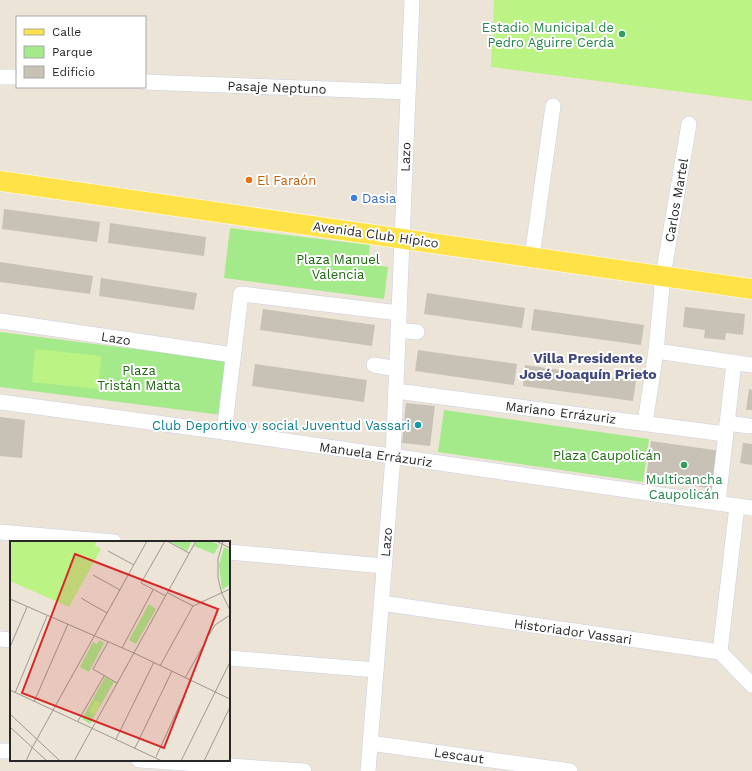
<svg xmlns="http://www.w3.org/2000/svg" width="752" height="771" font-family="'Work Sans',sans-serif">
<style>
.green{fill:#a4ea8b}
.pitch{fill:#bcf385}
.building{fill:#c7c1b6}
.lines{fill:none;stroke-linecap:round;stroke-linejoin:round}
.minor-casing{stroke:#cbcee3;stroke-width:16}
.major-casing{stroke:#fff;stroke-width:21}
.minor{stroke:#fff;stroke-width:15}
.major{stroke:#ffe248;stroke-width:20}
.leisure-dot{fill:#2e9e5b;stroke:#fff;stroke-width:1.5}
.food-dot{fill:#e8710a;stroke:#fff;stroke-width:1.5}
.shop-dot{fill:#3f7fe0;stroke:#fff;stroke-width:1.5}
.culture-dot{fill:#0f9aa8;stroke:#fff;stroke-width:1.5}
.labels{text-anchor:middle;stroke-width:4;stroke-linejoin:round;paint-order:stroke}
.leisure-label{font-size:13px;fill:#27864d;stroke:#fff;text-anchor:end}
.street-label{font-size:13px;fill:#272727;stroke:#fff}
.food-label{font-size:13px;fill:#c56008;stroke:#fff;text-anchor:start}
.shop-label{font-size:13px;fill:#366cbe;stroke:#fff;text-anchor:start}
.park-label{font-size:13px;fill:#1d6a11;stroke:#fff}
.culture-label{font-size:13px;fill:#0d838f;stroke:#fff;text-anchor:end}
.neighbourhood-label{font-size:14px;font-weight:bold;fill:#43497c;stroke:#fff}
.inset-road{fill:none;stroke:#9d9890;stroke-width:1}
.view{fill:#d62828;fill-opacity:0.15;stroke:#d62828;stroke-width:2}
.inset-edge{fill:none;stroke:#272727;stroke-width:2}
</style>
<rect width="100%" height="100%" fill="#ece4d6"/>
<g class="green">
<path d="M230,228L370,245L368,264L388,267L384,299L224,278Z"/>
<path d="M0,332L229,361L222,415L0,387Z"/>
<path d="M444,410L649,439L643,482L438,452Z"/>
</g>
<g class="pitch">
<path d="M494,0H752V101L491,67Z"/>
<path d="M35,349L101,356L98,389L32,382Z"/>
</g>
<g class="building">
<path d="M4,209L100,222L97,242L2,229Z"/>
<path d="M110,223L206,237L204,256L108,243Z"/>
<path d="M0,262L93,276L90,294L0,282Z"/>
<path d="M101,278L197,293L194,310L99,296Z"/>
<path d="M427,293L525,308L522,328L424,314Z"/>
<path d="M685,307L745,314L743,335L726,333L725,340L704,338L705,330L683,327Z"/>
<path d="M263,309L375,325L372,346L260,330Z"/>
<path d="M534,309L644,325L641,345L531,330Z"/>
<path d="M418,350L517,364L514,385L415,371Z"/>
<path d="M255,364L367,380L364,402L252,386Z"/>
<path d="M525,365L636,381L633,401L523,386Z"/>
<path d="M749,389L752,390V410H746Z"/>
<path d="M406,403L435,406L430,446L402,443Z"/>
<path d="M0,417L25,420L22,458L0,456Z"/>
<path d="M651,441L721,451L716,489L646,479Z"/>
<path d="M743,443L752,444V465L740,463Z"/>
</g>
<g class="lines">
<defs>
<g id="minor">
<path d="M0,77H17"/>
<path d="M145,82L408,92"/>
<path d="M532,257L553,106"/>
<path d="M0,321L233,355"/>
<path d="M398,330L417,332"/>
<path d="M656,351L752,365"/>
<path d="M374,365L397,369"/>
<path d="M396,391L725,434"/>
<path d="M0,402L224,432L752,508"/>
<path d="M645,423L656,351L663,276L689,124"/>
<path d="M727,423L749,426"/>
<path d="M224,432L241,294L399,313"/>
<path d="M718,503L734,362"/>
<path d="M0,532L114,542"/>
<path d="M229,552L384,566"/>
<path d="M381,603L720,652L752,685"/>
<path d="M0,639L11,640"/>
<path d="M720,652L737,506"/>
<path d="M229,658L376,670"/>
<path d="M370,743L570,771"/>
<path d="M0,751H11"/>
<path d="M139,760L304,771"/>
<path d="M368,771L393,457L412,0"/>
</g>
<path id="major" d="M0,181L752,289"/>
</defs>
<use href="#minor" class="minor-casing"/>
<use href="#major" class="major-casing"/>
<use href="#minor" class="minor"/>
<use href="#major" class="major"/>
</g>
<g class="leisure-dot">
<circle cx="622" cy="34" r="4"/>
<circle cx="684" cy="465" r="4"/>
</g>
<circle class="food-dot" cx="249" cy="180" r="4"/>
<circle class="shop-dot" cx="354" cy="198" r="4"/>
<circle class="culture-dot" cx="418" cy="425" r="4"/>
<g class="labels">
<g class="leisure-label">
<text x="614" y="32">Estadio Municipal de<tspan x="614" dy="15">Pedro Aguirre Cerda</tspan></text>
<text x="684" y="484" text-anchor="middle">Multicancha<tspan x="684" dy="15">Caupolicán</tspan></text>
</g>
<g class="street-label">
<text transform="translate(277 87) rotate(2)" y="5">Pasaje Neptuno</text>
<text transform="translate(405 157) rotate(-88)" y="5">Lazo</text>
<text transform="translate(676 200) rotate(-80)" y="5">Carlos Martel</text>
<text transform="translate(376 234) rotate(8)" y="5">Avenida Club Hípico</text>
<text transform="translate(116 338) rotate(9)" y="5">Lazo</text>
<text transform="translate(561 412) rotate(7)" y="5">Mariano Errázuriz</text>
<text transform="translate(376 454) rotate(8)" y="5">Manuela Errázuriz</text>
<text transform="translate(386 542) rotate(-85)" y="5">Lazo</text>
<text transform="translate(573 631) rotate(8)" y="5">Historiador Vassari</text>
<text transform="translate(459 755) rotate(8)" y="5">Lescaut</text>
</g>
<g class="food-label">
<text x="257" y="185">El Faraón</text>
</g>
<g class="shop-label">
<text x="362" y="203">Dasia</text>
</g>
<g class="park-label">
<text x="338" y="264">Plaza Manuel<tspan x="338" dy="15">Valencia</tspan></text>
<text x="139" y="375">Plaza<tspan x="139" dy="15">Tristán Matta</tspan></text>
<text x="607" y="460">Plaza Caupolicán</text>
</g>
<g class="culture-label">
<text x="410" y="430">Club Deportivo y social Juventud Vassari</text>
</g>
<g class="neighbourhood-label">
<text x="588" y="363">Villa Presidente<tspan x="588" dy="16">José Joaquín Prieto</tspan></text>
</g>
</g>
<g transform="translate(10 541)">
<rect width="220" height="220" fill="#ece4d6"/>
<path d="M159,0H182L177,10ZM187,0H201L209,4L204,13L184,5ZM214,6L220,9V43L212,49L209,24ZM139,63L146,68L126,103L119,99ZM89,99L94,102L79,131L70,126L83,101L87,103ZM95,136L104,141L80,183L72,178Z" fill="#a4ea8b"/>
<path d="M0,0H87L85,5L91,8L59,66L0,40ZM85,159L91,162L85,174L79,171Z" fill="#bcf385"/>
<path class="inset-road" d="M155,0L131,42L156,55M157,0L179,12M206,0L220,7M213,0L208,18V37L212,53L220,69M98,10L124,24M83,34L110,49M158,52L183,65M71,57L97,72M0,58L124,112L220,158M199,94L205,84L220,74M98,101L83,128L107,142M0,106L17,66M112,107L143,49M150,125L183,65L220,48M175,137L193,105M0,149L152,220M5,152L37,75M24,161L58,83M0,173L50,220M68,180L94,135M0,186L37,220M106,198L144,121M22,207L137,0M125,207L162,130M146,216L181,139M16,220L22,207M64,220L186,0M171,220L220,121M194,220L220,166"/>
<path class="view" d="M65,13L208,68L154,207L12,152Z"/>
<rect width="220" height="220" class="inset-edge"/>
</g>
<rect x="16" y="16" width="130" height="72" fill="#ffffff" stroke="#a9a9a9"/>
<rect x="24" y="29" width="20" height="6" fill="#ffe248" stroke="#a9a9a9"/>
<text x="52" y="36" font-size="12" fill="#272727">Calle</text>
<rect x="24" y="46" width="20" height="12" fill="#a4ea8b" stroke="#a9a9a9"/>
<text x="52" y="56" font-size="12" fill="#272727">Parque</text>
<rect x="24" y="66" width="20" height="12" fill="#c7c1b6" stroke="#a9a9a9"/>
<text x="52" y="76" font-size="12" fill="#272727">Edificio</text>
</svg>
